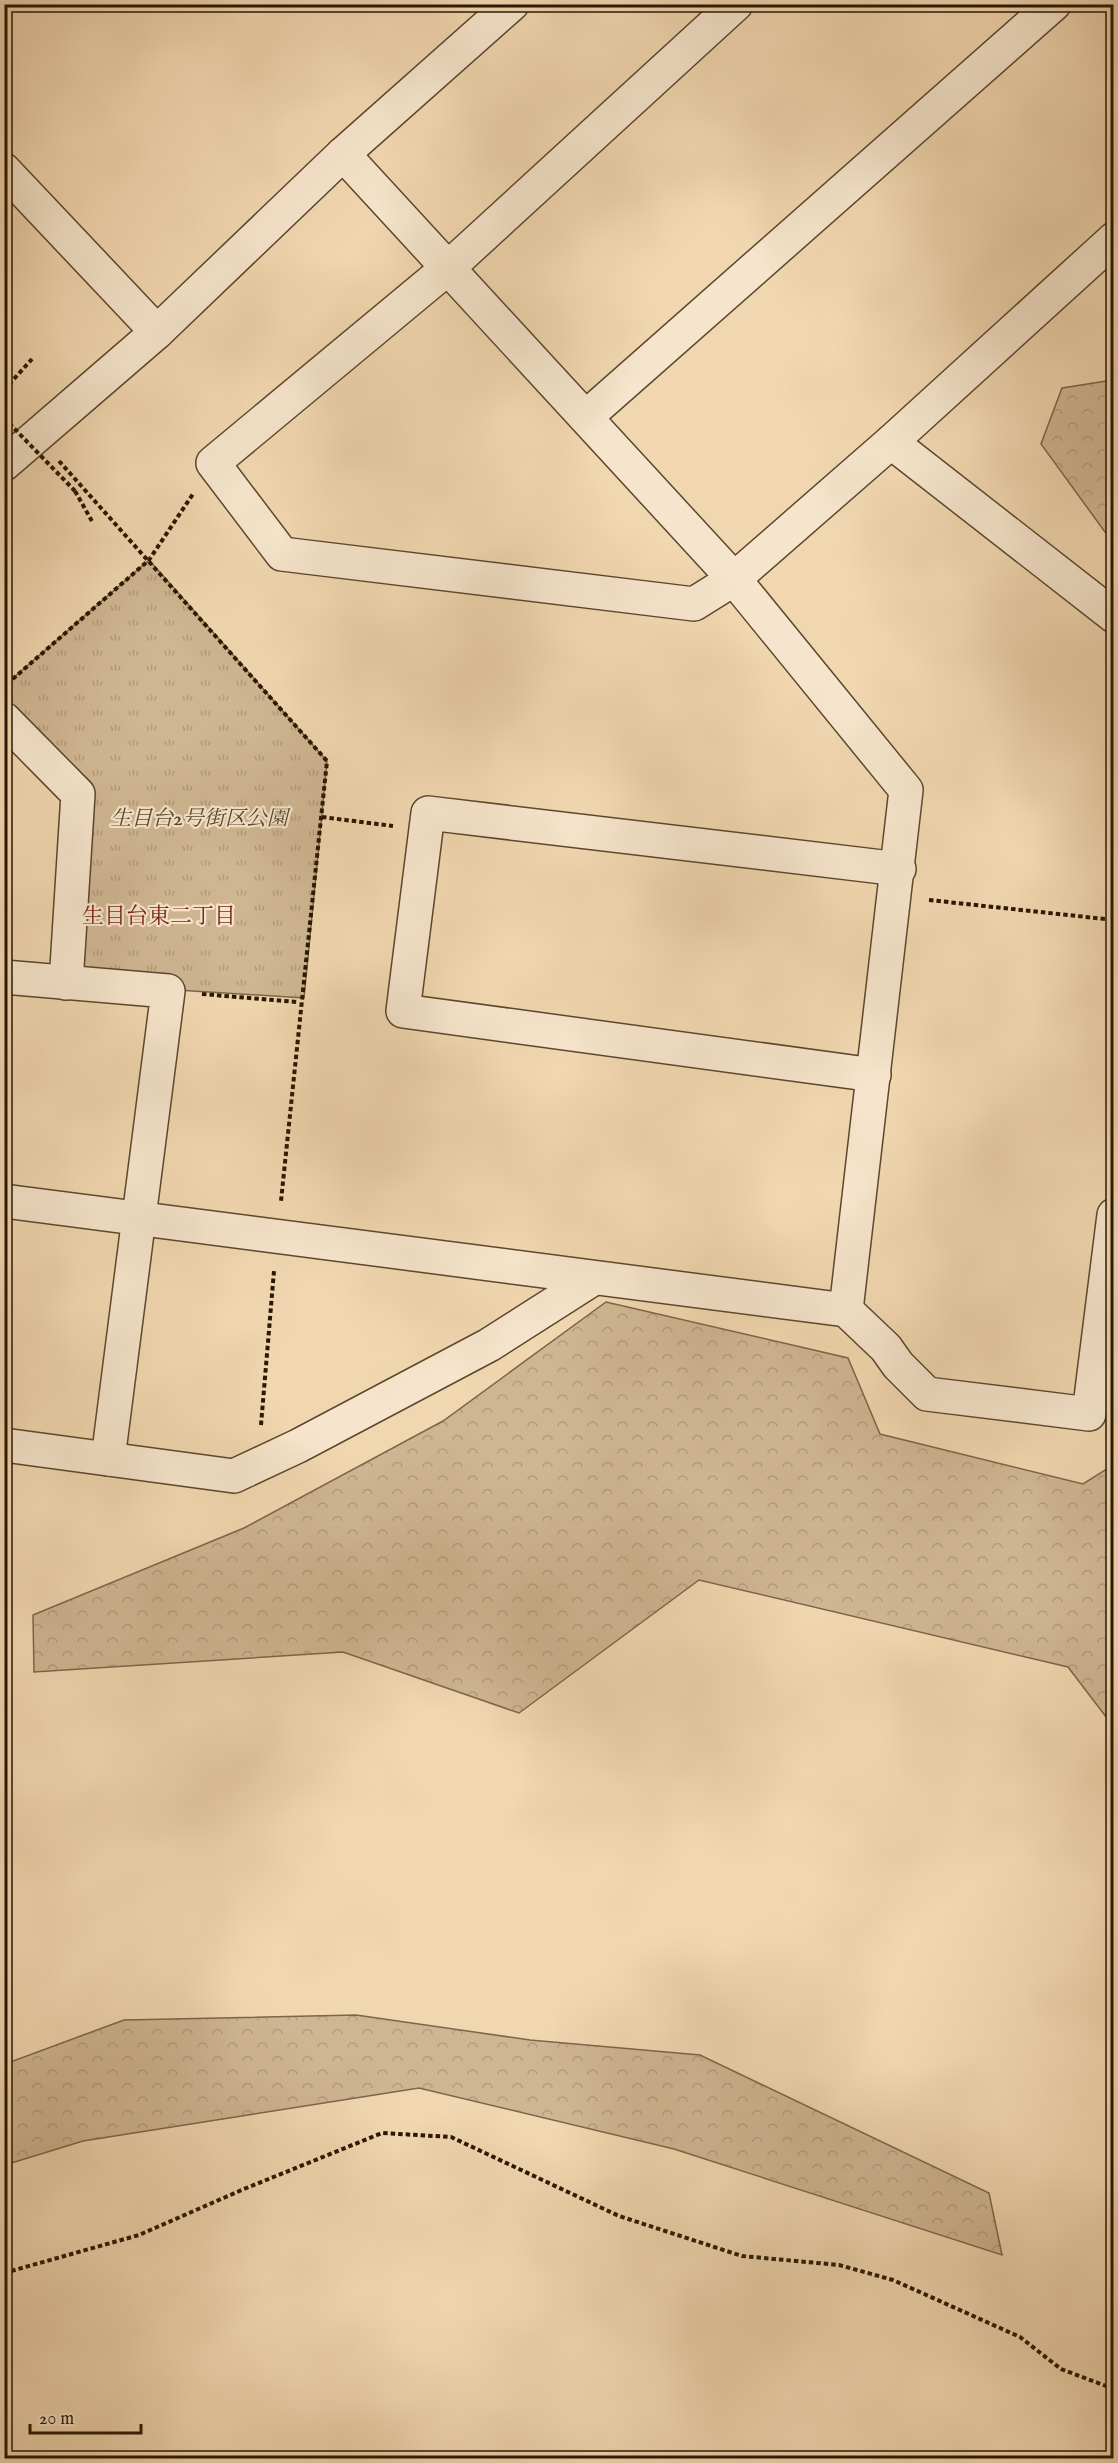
<svg xmlns="http://www.w3.org/2000/svg" width="1118" height="2463" font-family="'IM FELL English','Noto Serif JP',serif">
<style>
.grass{fill:url(#grass-tufts);stroke:#7c664a;stroke-width:1.5}
.forest{fill:url(#forest-crowns);stroke:#7c664a;stroke-width:1.5}
.lines{fill:none;stroke-linecap:round;stroke-linejoin:round}
.minor-casing{stroke:#5b472d;stroke-width:36}
.tertiary-casing{stroke:#5b472d;stroke-width:36}
.path{stroke:#291701;stroke-width:4;stroke-dasharray:4.5 3;stroke-linecap:butt}
.minor{stroke:#f6e5cc;stroke-width:33}
.tertiary{stroke:#f6e5cc;stroke-width:33}
.path-bridge{stroke:#291701;stroke-width:4;stroke-dasharray:4.5 3;stroke-linecap:butt}
.labels{text-anchor:middle;stroke-width:4.5;stroke-linejoin:round;paint-order:stroke}
.park-label{font-size:21px;font-style:italic;fill:#5b472c;stroke:#f6e5cc}
.neighbourhood-label{font-size:22px;fill:#7a1f14;stroke:#f6e5cc}
</style>
<defs>
<pattern id="grass-tufts" width="24" height="20" patternUnits="userSpaceOnUse" patternTransform="scale(1.5)"><rect width="24" height="20" fill="#cfb692"/><path d="M3 7l-1-3M5 7V3M7 7l1-3M15 17l-1-3M17 17v-4M19 17l1-3" fill="none" stroke="#b29c7c"/></pattern>
<pattern id="forest-crowns" width="20" height="18" patternUnits="userSpaceOnUse" patternTransform="scale(1.5)"><rect width="20" height="18" fill="#cfb692"/><path d="M2 6a3 3 0 1 1 6 0M12 15a3 3 0 1 1 6 0" fill="none" stroke="#b29c7c"/></pattern>
</defs>
<rect width="100%" height="100%" fill="#f1d7b0"/>
<filter id="stains"><feTurbulence type="fractalNoise" baseFrequency=".00333" numOctaves="4"/><feColorMatrix values="0 0 0 0 .2 0 0 0 0 .09 0 0 0 0 .02 0 0 0 .5 -.17"/></filter>
<radialGradient id="worn" r=".72"><stop offset=".6" stop-color="#630" stop-opacity="0"/><stop offset="1" stop-color="#630" stop-opacity=".3"/></radialGradient>
<path class="grass" d="M149,560L327,761L304,998L66,983L78,794L5,719L4,686Z"/>
<g class="forest">
<path d="M1113,380H1114L1113,543L1041,444L1062,388Z"/>
<path d="M606,1302L848,1358L880,1434L1083,1484L1113,1465V1726L1068,1667L699,1580L519,1713L343,1652L34,1672L33,1615L244,1528L443,1421Z"/>
<path d="M356,2015L530,2040L700,2055L989,2193L1002,2255L674,2149L419,2088L83,2141L5,2165V2064L124,2020Z"/>
</g>
<g class="lines">
<defs>
<g id="minor">
<path d="M736,4L449,267L213,463L282,554L694,604L734,579L891,442L1114,239"/>
<path d="M343,154L734,579L906,790L846,1310"/>
<path d="M4,170L157,332"/>
<path d="M586,417L1054,4"/>
<path d="M891,442L1114,616"/>
<path d="M4,719L78,794L66,983"/>
<path d="M4,977L168,991L108,1459"/>
<path d="M874,1075L403,1011L428,813L899,869"/>
<path d="M4,1201L846,1310L886,1348L898,1365L927,1394L1089,1414L1114,1215"/>
<path d="M4,1445L234,1476L298,1446L489,1345L594,1278"/>
</g>
<path id="tertiary" d="M4,464L157,332L343,154L512,4"/>
</defs>
<use href="#minor" class="minor-casing"/>
<use href="#tertiary" class="tertiary-casing"/>
<g class="path">
<path d="M4,390L32,359"/>
<path d="M59,461L327,761L281,1201"/>
<path d="M75,491L93,523"/>
<path d="M7,684L149,560L193,494"/>
<path d="M322,817L393,826"/>
<path d="M929,900L1114,920"/>
<path d="M202,994L297,1002"/>
<path d="M261,1425L274,1271"/>
<path d="M4,2273L139,2235L244,2189L382,2133L451,2137L619,2216L742,2256L839,2265L893,2280L1020,2337L1061,2369L1114,2389"/>
</g>
<use href="#minor" class="minor"/>
<use href="#tertiary" class="tertiary"/>
<path class="path-bridge" d="M4,418L75,491"/>
</g>
<g class="labels">
<g class="park-label">
<text x="199" y="825">生目台2号街区公園</text>
</g>
<g class="neighbourhood-label">
<text x="159" y="923">生目台東二丁目</text>
</g>
</g>
<rect width="1118" height="2463" fill="none" stroke="#f1d7b0" stroke-width="24"/>
<rect x="6" y="6" width="1106" height="2451" fill="none" stroke="#291701" stroke-width="3"/>
<rect x="12" y="12" width="1094" height="2439" fill="none" stroke="#291701" stroke-width="1.5"/>
<path d="M30 2424v9h111v-9" fill="none" stroke="#291701" stroke-width="3"/>
<text x="39" y="2424" font-size="18" fill="#291701" stroke="#f6e5cc" stroke-width="4.5" paint-order="stroke">20 m</text>
<rect width="100%" height="100%" filter="url(#stains)"/>
<rect width="100%" height="100%" fill="url(#worn)"/>
</svg>
